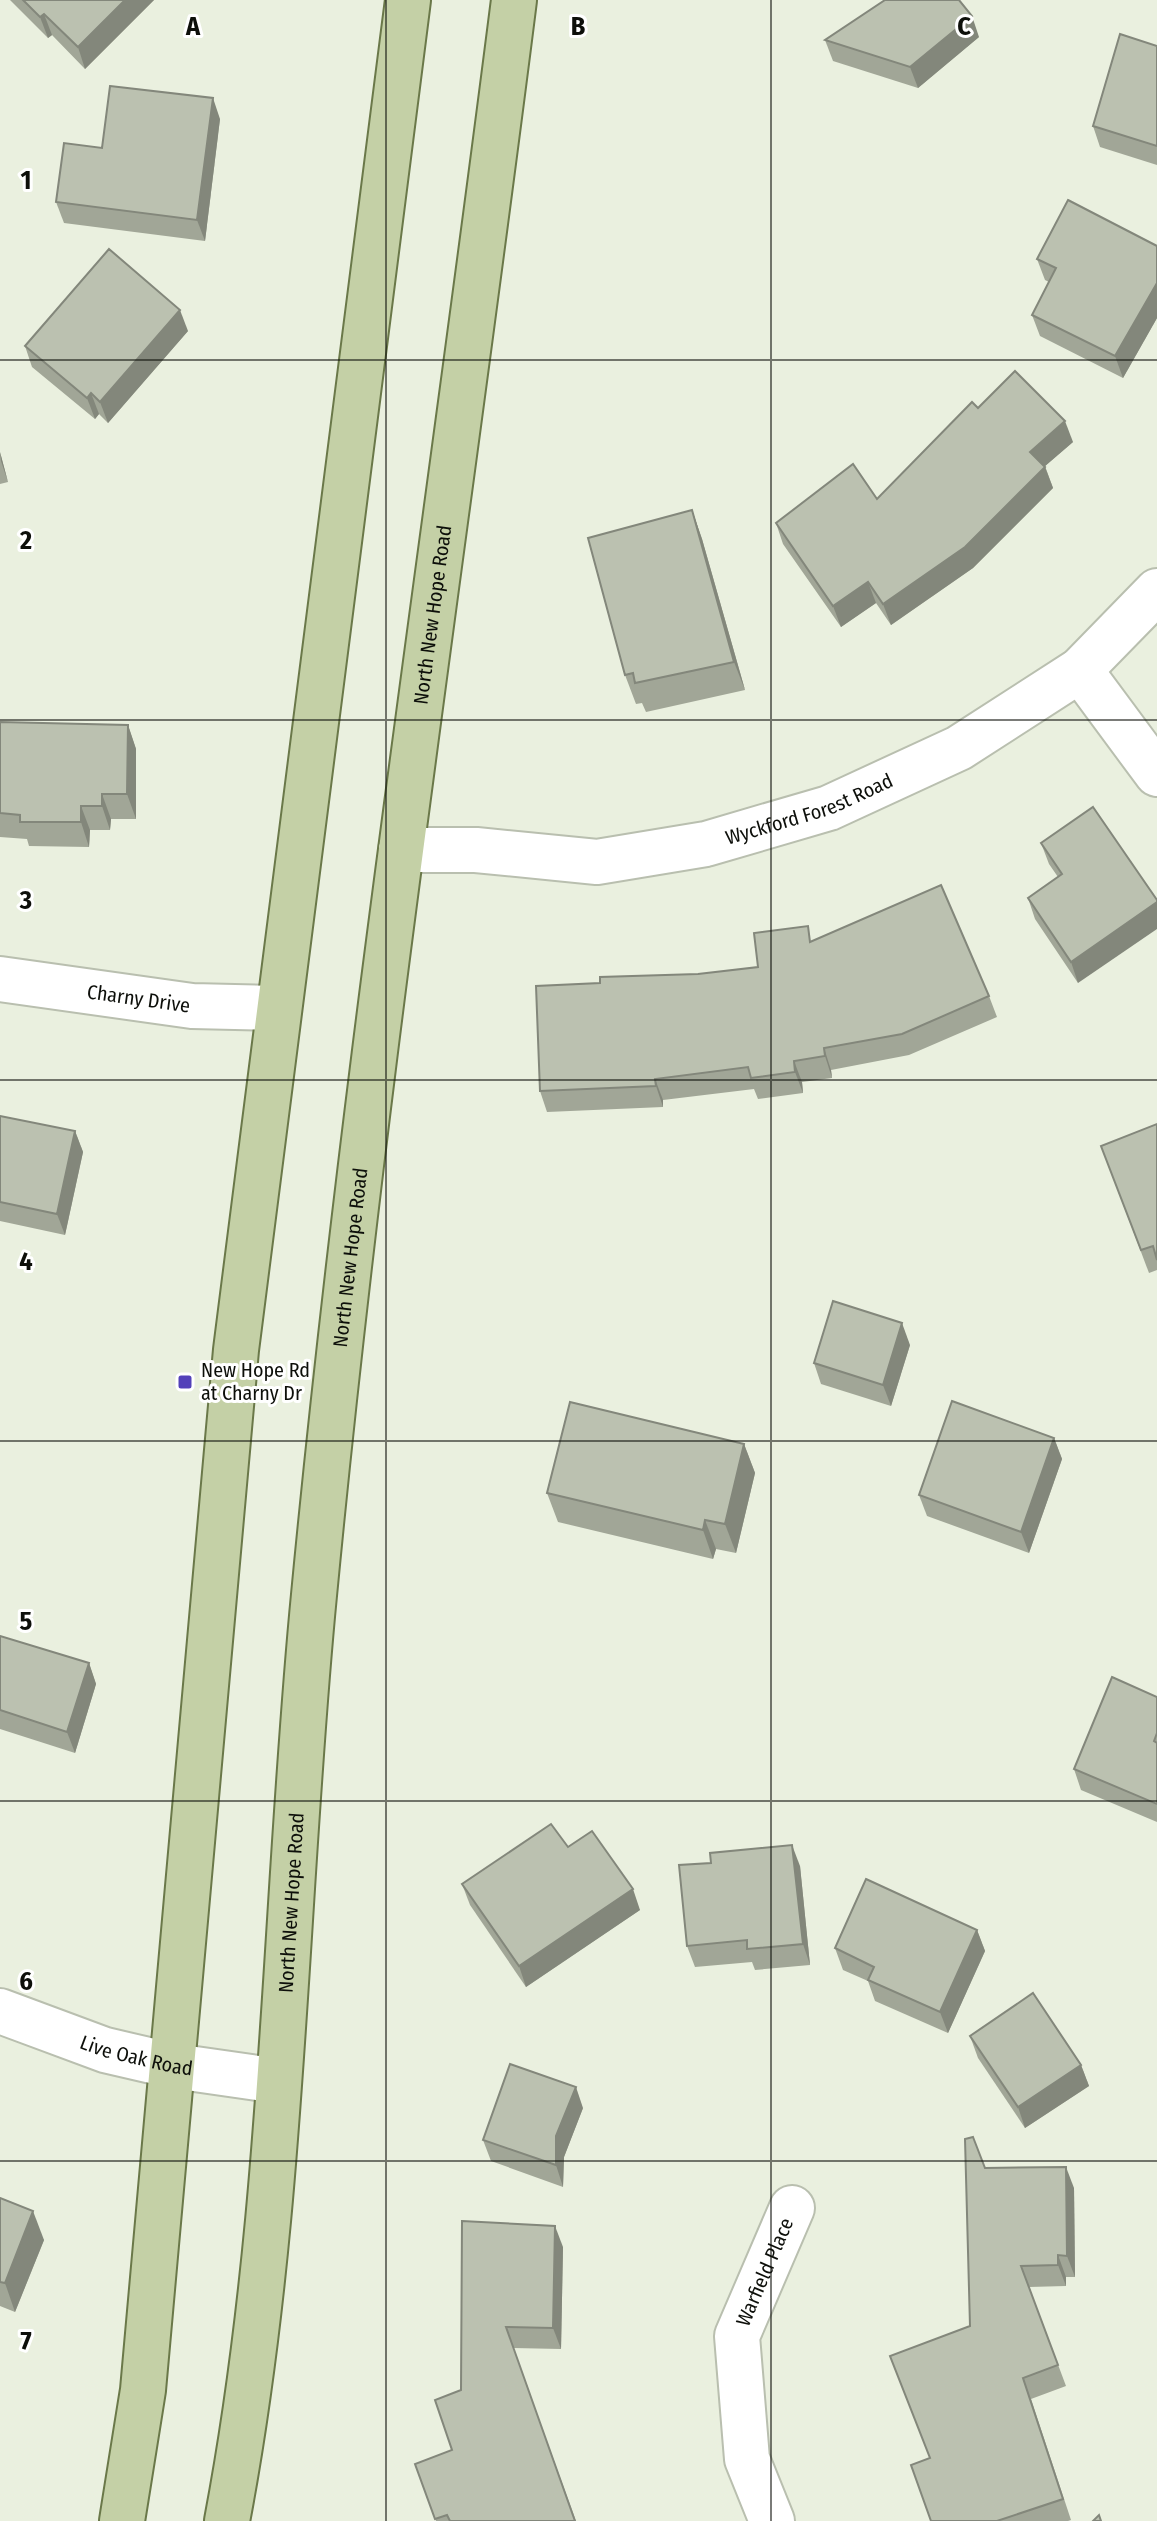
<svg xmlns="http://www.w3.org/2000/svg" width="1157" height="2521" font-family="'Fira Sans Condensed',sans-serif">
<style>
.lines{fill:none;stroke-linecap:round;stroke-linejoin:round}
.minor-casing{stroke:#b9bfaf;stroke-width:48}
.major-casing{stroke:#6a7849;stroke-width:48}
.minor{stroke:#fff;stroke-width:44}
.major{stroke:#c4d0a6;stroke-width:44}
.wall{fill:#a1a697}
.shaded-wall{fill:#83877b}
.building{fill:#bbc1b0;stroke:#83877b;stroke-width:2}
.grid{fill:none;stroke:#0d0f0a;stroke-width:2;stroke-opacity:0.55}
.poi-dot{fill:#5341b9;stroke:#fff;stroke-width:3}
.labels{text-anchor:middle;stroke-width:6;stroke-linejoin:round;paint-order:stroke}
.street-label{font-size:20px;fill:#0d0f0a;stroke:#fff}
.poi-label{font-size:20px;fill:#0d0f0a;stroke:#fff;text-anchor:start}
.grid-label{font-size:26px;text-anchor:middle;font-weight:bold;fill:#0d0f0a;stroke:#fff;stroke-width:6;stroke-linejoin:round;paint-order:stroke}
</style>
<rect width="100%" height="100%" fill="#eaf0df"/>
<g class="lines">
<defs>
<g id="minor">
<path d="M1080,670L1157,774"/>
<path id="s1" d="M401,850H476L597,862L706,844L829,808L959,748L1080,670L1157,591"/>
<path id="s2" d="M0,979L192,1006L278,1008"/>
<path id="s3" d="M0,2011L105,2050L174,2066L278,2081"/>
<path id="s4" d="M772,2521L747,2459L737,2336L792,2208"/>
</g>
<g id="major">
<path d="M122,2521L143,2390L236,1350L408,0"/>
<path id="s5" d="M227,2521C285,2216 284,1903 314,1595C365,1061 447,531 514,0"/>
</g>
</defs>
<use href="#minor" class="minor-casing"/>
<use href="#major" class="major-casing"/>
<use href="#minor" class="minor"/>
<use href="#major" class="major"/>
</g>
<g class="wall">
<path d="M10,0H154L85,69L52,35L48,38Z"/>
<path d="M979,37L918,88L833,61L825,40Z"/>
<path d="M1157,46V165L1100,147L1093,126Z"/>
<path d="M220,119L205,241L64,223L56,202L102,148Z"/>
<path d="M1157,246V318L1123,378L1040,336L1032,315L1049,282L1045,280L1037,259Z"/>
<path d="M188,331L108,423L99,414L95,419L32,367L25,346Z"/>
<path d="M978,408L1073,442L1045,466L1053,488L973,568L891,625L876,603L841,627L783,544L776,523L877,499Z"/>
<path d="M0,452L8,482L0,484Z"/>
<path d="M692,510L702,539L745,690L646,712L642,703L636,704L625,675Z"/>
<path d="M0,722L128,725L136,749V819H111L110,830H90L89,847L29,846L27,839L0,837Z"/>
<path d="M1093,807L1078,983L1035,919L1028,898L1058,877L1049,864L1041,843Z"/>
<path d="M814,941L989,996L997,1017L909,1055L831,1070L832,1078L802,1082L803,1093L758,1099L754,1089L663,1100V1107L547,1112L540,1091L600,983L698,974L758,967Z"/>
<path d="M0,1116L75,1131L83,1152L65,1235L0,1221Z"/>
<path d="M1157,1124V1270L1149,1273L1101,1146Z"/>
<path d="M910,1345L891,1406L821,1384L814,1363Z"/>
<path d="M1054,1438L1062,1459L1029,1553L927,1516L919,1495Z"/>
<path d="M744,1444L755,1473L736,1553L716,1549L713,1559L558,1522L547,1493Z"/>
<path d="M0,1636L89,1663L96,1684L75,1753L0,1729Z"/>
<path d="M1157,1697V1822L1081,1790L1074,1769Z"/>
<path d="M568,1847L640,1910L526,1987L470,1905L462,1884Z"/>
<path d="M800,1866L810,1965L755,1970L752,1962L695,1967L687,1946Z"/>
<path d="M977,1930L985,1951L948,2033L875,2001L868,1981L843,1970L835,1948Z"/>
<path d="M970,2036L1081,2065L1089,2086L1025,2128L978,2058Z"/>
<path d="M583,2108L564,2157L563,2187L491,2161L483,2140Z"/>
<path d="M985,2168L1074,2188L1075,2277H1066V2286L1029,2287L1066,2386L1031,2399L1071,2520L1068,2521H931L930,2459L970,2326Z"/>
<path d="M0,2198L44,2240L15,2312L0,2306Z"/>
<path d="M563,2247L561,2349L513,2348L576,2521H436L415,2464L452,2450L461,2390Z"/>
</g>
<g class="shaded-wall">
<path d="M125,0H154L85,69L78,47Z"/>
<path d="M44,14L52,35L48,38L40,17Z"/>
<path d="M972,16L979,37L918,88L910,67Z"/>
<path d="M213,98L220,119L205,241L197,220Z"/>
<path d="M1157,283V318L1123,378L1115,356Z"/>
<path d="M180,310L188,331L108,423L100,402Z"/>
<path d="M91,393L99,414L95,419L87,398Z"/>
<path d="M1065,421L1073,442L1037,473L1030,452Z"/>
<path d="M0,452L8,482L1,461Z"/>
<path d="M1045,467L1053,488L973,568L891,625L883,604Z"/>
<path d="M692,510L702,539L745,690L734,662Z"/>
<path d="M868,582L876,603L841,627L833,606Z"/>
<path d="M128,725L136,749V819L127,794Z"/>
<path d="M102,794L111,819L110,830L102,806Z"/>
<path d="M81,806L90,830L89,847L81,822Z"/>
<path d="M1157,902V929L1078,983L1071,962Z"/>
<path d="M824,1048L831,1070L832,1078L825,1056Z"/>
<path d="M794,1061L802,1082L803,1093L795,1072Z"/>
<path d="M655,1079L663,1100V1107L656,1086Z"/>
<path d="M75,1131L83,1152L65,1235L57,1214Z"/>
<path d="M902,1323L910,1345L891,1406L883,1385Z"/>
<path d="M1054,1438L1062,1459L1029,1553L1021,1532Z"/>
<path d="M744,1444L755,1473L736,1553L725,1524Z"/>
<path d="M705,1520L716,1549L713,1559L703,1530Z"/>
<path d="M89,1663L96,1684L75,1753L67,1732Z"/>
<path d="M792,1845L800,1866L810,1965L803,1944Z"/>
<path d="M633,1889L640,1910L526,1987L519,1966Z"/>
<path d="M977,1930L985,1951L948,2033L940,2012Z"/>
<path d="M1081,2065L1089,2086L1025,2128L1018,2107Z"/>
<path d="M576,2087L583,2108L564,2157L563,2187L556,2165V2136Z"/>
<path d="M1066,2167L1074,2188L1075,2277L1067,2256Z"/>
<path d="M33,2211L44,2240L15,2312L5,2283Z"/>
<path d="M555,2226L563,2247L561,2349L553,2328Z"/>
<path d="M1058,2255L1066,2277V2286L1058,2265Z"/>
</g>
<g class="building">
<path d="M23,0H125L78,47L44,14L40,17Z"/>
<path d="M885,0H959L972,16L910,67L825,40Z"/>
<path d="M1120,34L1157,46V146L1093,126Z"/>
<path d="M110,86L213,98L197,220L56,202L64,143L102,148Z"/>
<path d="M1068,200L1157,246V283L1115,356L1032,315L1056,268L1037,259Z"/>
<path d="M109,249L180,310L100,402L91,393L87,398L25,346Z"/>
<path d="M1015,371L1065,421L1030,452L1045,467L965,547L883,604L868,582L833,606L776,523L853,464L877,499L972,402L978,408Z"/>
<path d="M692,510L734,662L635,683L633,673L625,675L588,538Z"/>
<path d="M0,722L128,725L127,794H102V806H81V822H20V815L0,813Z"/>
<path d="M1093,807L1157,900V902L1071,962L1028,898L1062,874L1041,843Z"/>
<path d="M941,885L989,996L902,1034L824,1048L825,1056L794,1061L795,1072L751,1078L748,1067L655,1079L656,1086L540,1091L536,986L600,983V977L698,974L758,967L754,933L808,926L810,942Z"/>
<path d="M0,1116L75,1131L57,1214L0,1202Z"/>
<path d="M1157,1124V1260L1153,1246L1141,1250L1101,1146Z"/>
<path d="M833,1301L902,1323L883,1385L814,1363Z"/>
<path d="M952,1401L1054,1438L1021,1532L919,1495Z"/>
<path d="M570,1402L744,1444L725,1524L705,1520L703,1530L547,1493Z"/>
<path d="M0,1636L89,1663L67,1732L0,1710Z"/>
<path d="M1112,1677L1157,1697V1733L1154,1741L1157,1743V1804L1074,1769Z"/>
<path d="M551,1824L568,1847L592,1831L633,1889L519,1966L462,1884Z"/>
<path d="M792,1845L803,1944L747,1949V1940L687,1946L679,1865L711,1863L710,1853Z"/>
<path d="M866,1879L977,1930L940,2012L868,1980L874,1967L835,1948Z"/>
<path d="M1033,1993L1081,2065L1018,2107L970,2036Z"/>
<path d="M510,2064L576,2087L556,2136V2165L483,2140Z"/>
<path d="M973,2137L985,2168L1066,2167L1067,2256L1058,2255V2265L1021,2266L1058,2365L1023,2378L1063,2499L997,2521H931L911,2465L930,2458L890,2356L970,2326L965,2139Z"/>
<path d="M0,2198L33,2211L5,2283L0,2282Z"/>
<path d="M462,2221L555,2226L553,2328L506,2327L575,2521H450L447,2515L435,2519L415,2464L452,2450L435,2400L461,2390Z"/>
<path d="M1099,2515L1101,2521H1093Z"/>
</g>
<path class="grid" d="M386,0V2521M771,0V2521M0,360H1157M0,720H1157M0,1080H1157M0,1441H1157M0,1801H1157M0,2161H1157"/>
<rect class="poi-dot" x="177" y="1374" width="16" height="16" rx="4"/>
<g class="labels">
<g class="street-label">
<text dy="7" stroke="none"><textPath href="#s5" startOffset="1918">North New Hope Road</textPath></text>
<text dy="7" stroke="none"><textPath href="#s1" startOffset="416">Wyckford Forest Road</textPath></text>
<text dy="7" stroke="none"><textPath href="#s2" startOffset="140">Charny Drive</textPath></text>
<text dy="7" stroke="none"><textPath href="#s5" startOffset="1270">North New Hope Road</textPath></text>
<text dy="7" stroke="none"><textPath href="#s5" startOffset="622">North New Hope Road</textPath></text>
<text dy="7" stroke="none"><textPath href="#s3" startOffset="144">Live Oak Road</textPath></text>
<text dy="7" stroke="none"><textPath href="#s4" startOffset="260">Warfield Place</textPath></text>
</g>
<g class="poi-label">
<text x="201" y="1377">New Hope Rd<tspan x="201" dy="23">at Charny Dr</tspan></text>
</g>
</g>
<g class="grid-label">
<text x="193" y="35">A</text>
<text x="578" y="35">B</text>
<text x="964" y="35">C</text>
<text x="26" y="189">1</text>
<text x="26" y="549">2</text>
<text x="26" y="909">3</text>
<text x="26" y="1270">4</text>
<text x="26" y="1630">5</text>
<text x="26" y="1990">6</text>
<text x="26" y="2350">7</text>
</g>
</svg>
